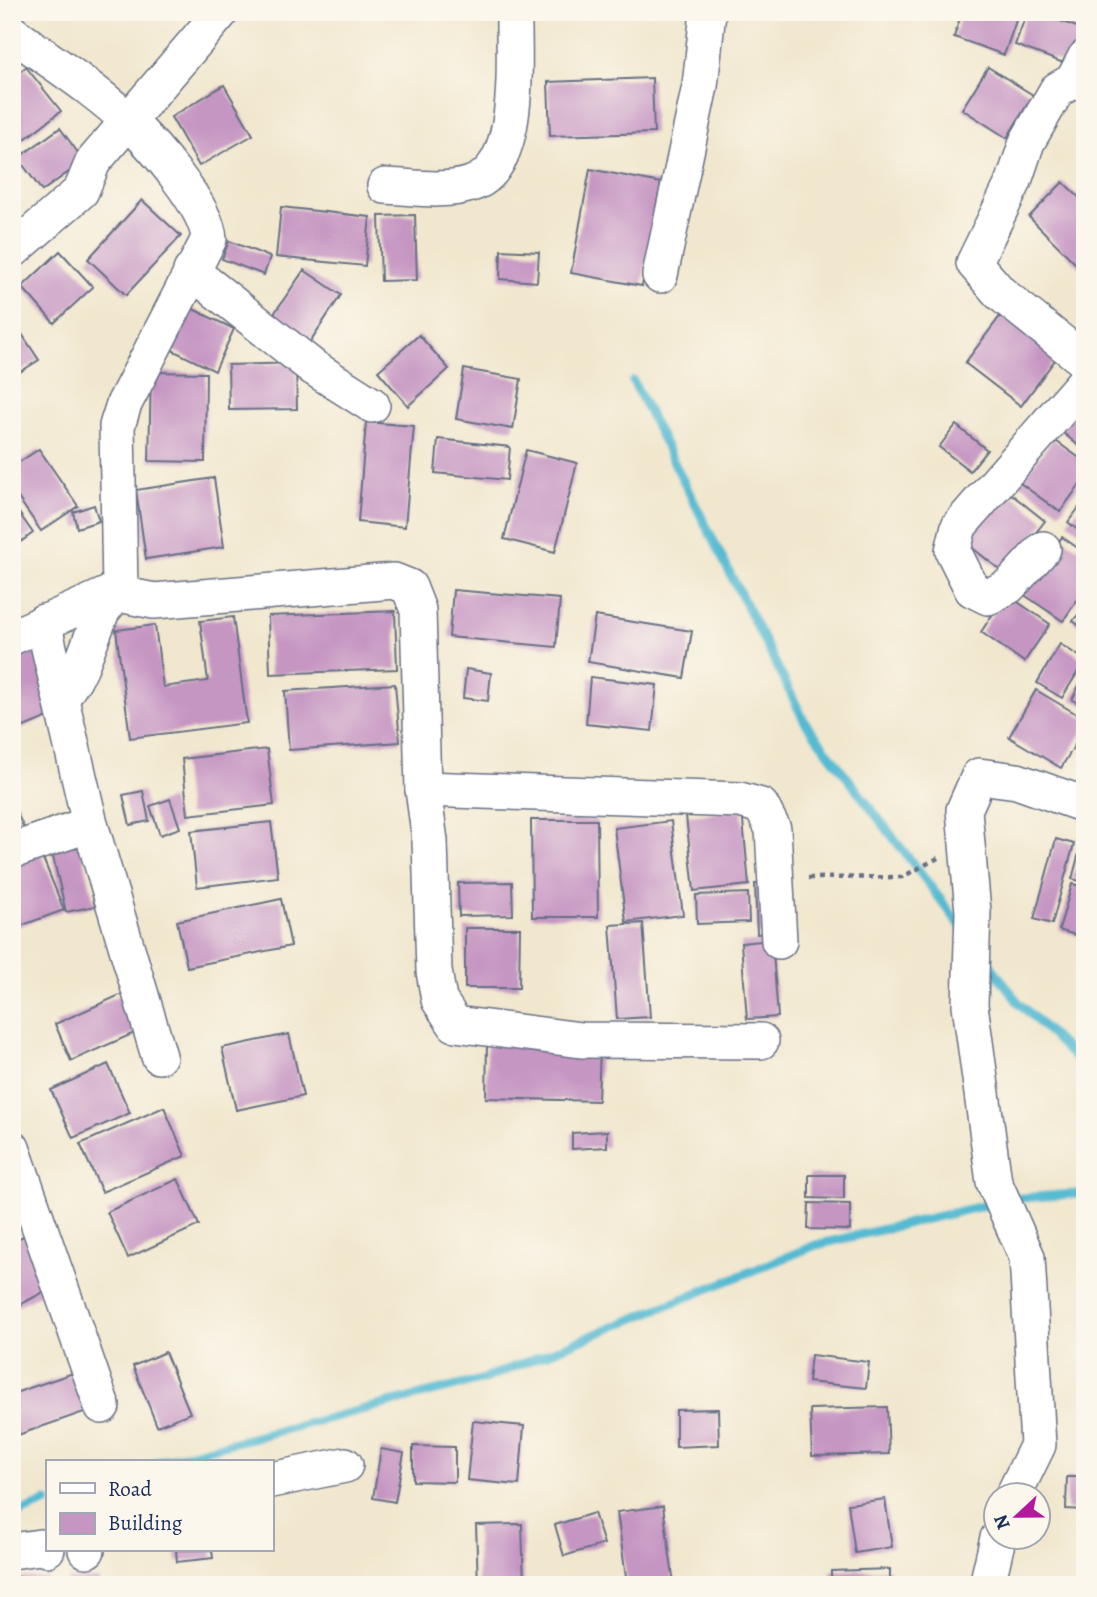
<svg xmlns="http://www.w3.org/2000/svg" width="1097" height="1597" font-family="Alegreya,serif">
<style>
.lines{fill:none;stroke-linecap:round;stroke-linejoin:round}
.stream{stroke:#54bad2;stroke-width:9}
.building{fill:#c696c3}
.street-casing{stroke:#666f85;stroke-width:38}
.path{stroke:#666f85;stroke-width:4.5;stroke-dasharray:5 5;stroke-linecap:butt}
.street{stroke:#fff;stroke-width:35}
</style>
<rect width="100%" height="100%" fill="#fbf7ec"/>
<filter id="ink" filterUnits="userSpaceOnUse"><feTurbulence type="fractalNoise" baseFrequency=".0143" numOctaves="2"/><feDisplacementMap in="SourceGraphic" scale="14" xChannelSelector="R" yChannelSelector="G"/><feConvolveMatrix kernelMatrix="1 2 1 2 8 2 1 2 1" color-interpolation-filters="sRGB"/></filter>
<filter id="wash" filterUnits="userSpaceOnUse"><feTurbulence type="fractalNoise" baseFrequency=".00686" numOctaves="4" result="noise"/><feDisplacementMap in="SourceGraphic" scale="28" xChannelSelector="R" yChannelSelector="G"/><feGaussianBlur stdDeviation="1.57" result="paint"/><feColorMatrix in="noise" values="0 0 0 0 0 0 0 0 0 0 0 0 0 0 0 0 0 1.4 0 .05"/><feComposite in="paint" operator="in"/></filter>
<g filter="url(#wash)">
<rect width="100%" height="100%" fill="#f1e7ce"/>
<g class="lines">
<g class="stream">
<path d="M633,381L805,722L963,929"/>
<path d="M982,954L1018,1002L1085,1068"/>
<path d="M1009,1199L1085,1193"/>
<path d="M156,1462L484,1379L816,1245L995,1203"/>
<path d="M12,1516L47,1502"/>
</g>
</g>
<g id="blocks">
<g class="building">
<path d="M962,12H1019L1004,55L954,37Z"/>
<path d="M1027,12H1037L1082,29L1069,65L1015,45Z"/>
<path d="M26,67L61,111L12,149V78Z"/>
<path d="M988,67L1033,95L1007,138L962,109Z"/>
<path d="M652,78L654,133L550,136L548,82Z"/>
<path d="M224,85L253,135L199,166L171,117Z"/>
<path d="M60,128L84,161L42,191L18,158Z"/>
<path d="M590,169L661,183L642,286L571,273Z"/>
<path d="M1063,182L1085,203V273L1029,217Z"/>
<path d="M142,200L181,236L126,295L88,259Z"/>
<path d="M281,207L370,217L365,266L276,257Z"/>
<path d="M415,215L417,280L381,281L379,216Z"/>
<path d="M229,241L270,257L264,275L222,259Z"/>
<path d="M501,250L539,252L537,282L500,279Z"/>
<path d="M60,251L93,287L54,323L22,287Z"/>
<path d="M304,270L341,295L309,343L271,318Z"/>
<path d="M187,306L234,329L215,371L168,348Z"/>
<path d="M1001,315L1057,357L1021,406L965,363Z"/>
<path d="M12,319L39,360L12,377Z"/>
<path d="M419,335L449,369L408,406L378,371Z"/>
<path d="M296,363L297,409L229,410L228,365Z"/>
<path d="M464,369L521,379L513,429L456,419Z"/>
<path d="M151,372L206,373L205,462L149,461Z"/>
<path d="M1085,402V451L1061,431Z"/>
<path d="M366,422L414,426L405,527L358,522Z"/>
<path d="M956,425L987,450L970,471L939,447Z"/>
<path d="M438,439L510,447L507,480L435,473Z"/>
<path d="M1053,439L1085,462V477L1060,512L1020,483Z"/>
<path d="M39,449L78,506L41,531L12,489V467Z"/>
<path d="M526,450L577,463L555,552L504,539Z"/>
<path d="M214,478L224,547L146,559L136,490Z"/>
<path d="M1006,490L1045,521L1004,573L965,542Z"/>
<path d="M1085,500V536L1068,522Z"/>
<path d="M12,503L33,533L12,548Z"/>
<path d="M94,505L99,521L77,528L73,512Z"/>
<path d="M1062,537L1085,553V588L1063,621L1023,594Z"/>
<path d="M453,590L560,599L556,647L449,637Z"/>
<path d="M1006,594L1050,624L1024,662L981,632Z"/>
<path d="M1085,606V630L1073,621Z"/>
<path d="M395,611L397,669L270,674L268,616Z"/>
<path d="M595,616L692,631L684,678L588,662Z"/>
<path d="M233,617L247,723L130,738L116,630L155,625L163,687L208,681L200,621Z"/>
<path d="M31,643L60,712L12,732V651Z"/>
<path d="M1060,644L1085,660L1062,698L1037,683Z"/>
<path d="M466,669L491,673L488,701L463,698Z"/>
<path d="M1085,673V706L1072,700Z"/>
<path d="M590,677L657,685L652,731L586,724Z"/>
<path d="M395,684L400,742L289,750L285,691Z"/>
<path d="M1036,690L1085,719V728L1061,768L1009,737Z"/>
<path d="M267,749L274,805L188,815L182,759Z"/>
<path d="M143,791L149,821L130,825L123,795Z"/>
<path d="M170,799L180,828L160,835L150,806Z"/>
<path d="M12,803L24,828L12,833Z"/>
<path d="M742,810L749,885L694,891L686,816Z"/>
<path d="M531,820H597L598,917H532Z"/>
<path d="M671,821L683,915L626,922L614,828Z"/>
<path d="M271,822L278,877L197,887L191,831Z"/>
<path d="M79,837L95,906L66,912L50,844Z"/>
<path d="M1083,838L1085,839V882L1072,879Z"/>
<path d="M1056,839L1074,844L1052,924L1034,919Z"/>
<path d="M40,851L64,910L12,929V862Z"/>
<path d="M512,882L513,915L459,916L458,883Z"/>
<path d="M775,883L776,933L757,934L755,884Z"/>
<path d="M1072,884L1085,887V938L1059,930Z"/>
<path d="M748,893L749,922L697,924L696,895Z"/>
<path d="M281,899L291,946L187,967L177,921Z"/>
<path d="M643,923L650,1017L617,1019L610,925Z"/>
<path d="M465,928H520L519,988H465Z"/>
<path d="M772,940L778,1017L747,1019L741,943Z"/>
<path d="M122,994L139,1031L71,1061L55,1024Z"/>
<path d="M289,1034L303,1096L236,1110L222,1048Z"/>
<path d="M487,1045L600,1048L598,1101L486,1098Z"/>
<path d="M108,1064L130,1113L73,1138L51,1090Z"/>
<path d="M164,1107L185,1156L102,1192L80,1144Z"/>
<path d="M607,1131V1147L572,1149V1133Z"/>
<path d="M809,1175H844V1199L809,1198Z"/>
<path d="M178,1179L199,1225L128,1258L107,1212Z"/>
<path d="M809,1203L850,1204V1230L808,1229Z"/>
<path d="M27,1234L55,1286L12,1309V1242Z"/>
<path d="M165,1352L190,1413L157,1426L133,1366Z"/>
<path d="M811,1355L869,1362L866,1388L808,1382Z"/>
<path d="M73,1373L87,1411L12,1437V1394Z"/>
<path d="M887,1407L889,1454L812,1456L810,1409Z"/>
<path d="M718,1409L719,1445L676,1447V1410Z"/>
<path d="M473,1421L524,1426L519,1485L467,1480Z"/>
<path d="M413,1446L455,1447V1482L413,1481Z"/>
<path d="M381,1449L404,1453L395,1502L373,1498Z"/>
<path d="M1067,1477H1085V1510L1066,1509Z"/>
<path d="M885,1499L892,1547L855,1553L848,1504Z"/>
<path d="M663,1506L674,1584L627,1585L617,1512Z"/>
<path d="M594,1513L604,1544L564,1556L555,1525Z"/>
<path d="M522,1524L524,1585H478L476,1525Z"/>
<path d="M176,1550H212L213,1558L177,1562Z"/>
<path d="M890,1569V1585H831V1571Z"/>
<path d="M12,1577L47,1578L46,1585H12Z"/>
<rect x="67" y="1579" width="32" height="6"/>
</g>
</g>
</g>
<g filter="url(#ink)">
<use href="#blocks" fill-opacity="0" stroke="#666f85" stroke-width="2"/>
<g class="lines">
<defs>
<g id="street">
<path d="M12,33C47,59 98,91 128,121C153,145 207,206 209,239L124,404L117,426L120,589L124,595L154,601L394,581L409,587L418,610L423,789L430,841L434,971L439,1000L455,1024L581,1040L761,1041"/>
<path d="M1085,58L1073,81L1057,90L1027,142L1014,181L974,263L1000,293L1085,361"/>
<path d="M385,186C412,187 444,193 471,184C524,168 513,57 514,12"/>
<path d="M12,251L81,191L93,162L221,12"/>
<path d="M191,271L314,368L372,405"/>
<path d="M660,275L700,86L708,12"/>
<path d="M1043,549L1009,586L988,597L972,589L953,551L959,526L1085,381"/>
<path d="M43,622L90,824L159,1056"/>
<path d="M12,637L120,589"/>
<path d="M63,696L79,671L102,611L120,589"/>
<path d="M423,789L740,800L761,806L773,829L779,941"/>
<path d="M12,851L90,824"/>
<path d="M12,1148L102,1406"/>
<path d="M271,1480L345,1465"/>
<path d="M1013,1496L1038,1445L1027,1257L994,1182L970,1005L973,912L964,810L979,776L1017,781L1085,805"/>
<path d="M86,1550H87"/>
<path d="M12,1551L40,1547L47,1549"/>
<path d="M987,1585L998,1538"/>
</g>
</defs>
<use href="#street" class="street-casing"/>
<path class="path" d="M808,878L902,877L938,858"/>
<use href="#street" class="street"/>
</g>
</g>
<rect width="1097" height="1597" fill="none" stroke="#fbf7ec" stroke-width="42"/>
<rect x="46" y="1460" width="228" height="91" fill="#fbf7ec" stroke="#a1a7b3" stroke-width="2"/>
<rect x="60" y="1483" width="35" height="10" fill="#ffffff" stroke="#a1a7b3" stroke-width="2"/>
<text x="108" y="1496" font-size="21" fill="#1b2f5e">Road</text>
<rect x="60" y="1513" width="35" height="21" fill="#c696c3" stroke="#a1a7b3" stroke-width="2"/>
<text x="108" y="1530" font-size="21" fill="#1b2f5e">Building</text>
<g transform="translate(1017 1516) rotate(248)"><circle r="33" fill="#fbf7ec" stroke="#a1a7b3" stroke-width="2"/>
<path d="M0-5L12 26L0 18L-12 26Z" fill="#b5179e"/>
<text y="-10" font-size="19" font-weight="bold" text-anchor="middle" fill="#1b2f5e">N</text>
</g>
</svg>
